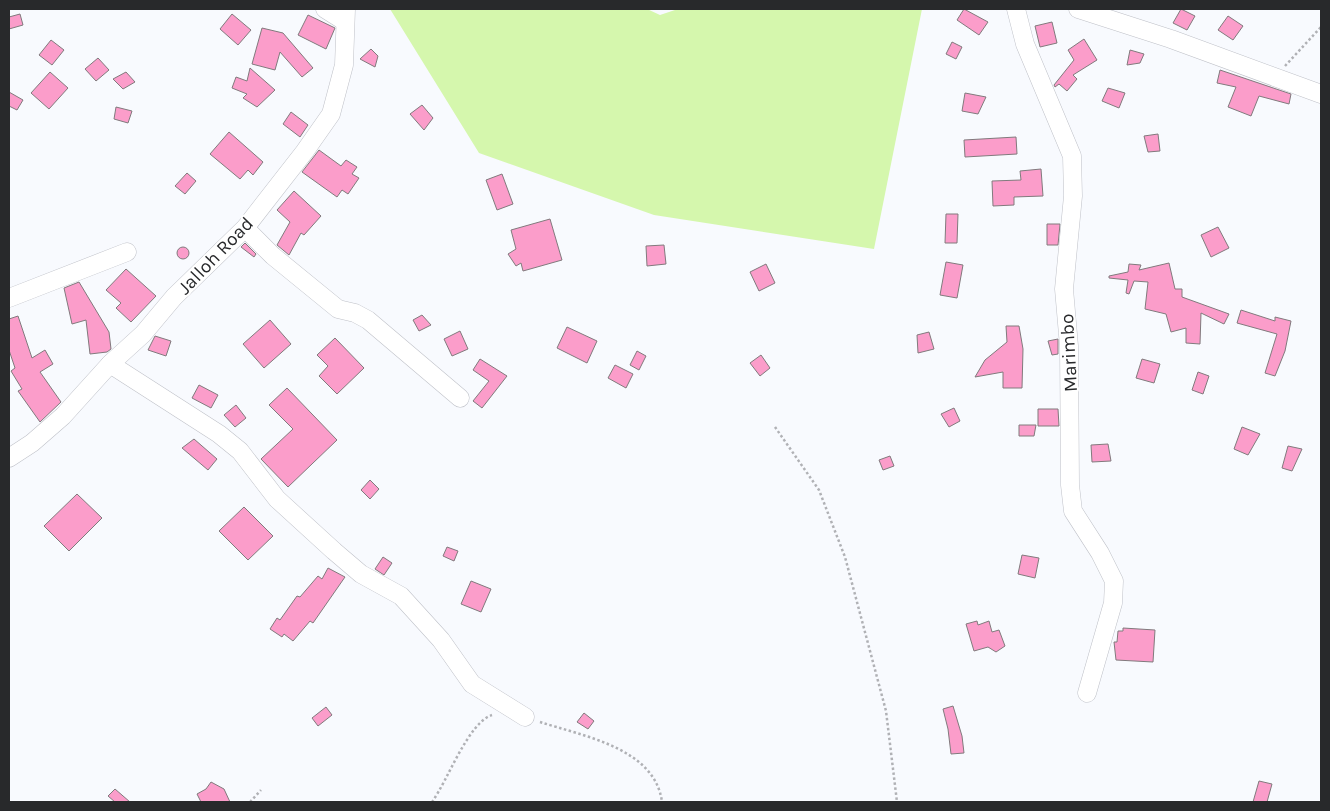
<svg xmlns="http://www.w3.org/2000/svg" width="1330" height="811" font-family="Karla,sans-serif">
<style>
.green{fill:#d5f7ad}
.building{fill:#fb9dca;stroke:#817a7d}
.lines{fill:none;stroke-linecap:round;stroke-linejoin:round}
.minor-casing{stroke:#bfc1c8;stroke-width:19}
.path{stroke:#b0b1b5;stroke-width:2.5;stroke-dasharray:2.5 2.5;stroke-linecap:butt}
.minor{stroke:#fff;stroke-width:18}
.labels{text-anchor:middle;stroke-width:4;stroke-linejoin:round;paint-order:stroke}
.street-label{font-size:19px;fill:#28292b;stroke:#fff}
</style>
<rect width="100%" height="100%" fill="#f8fafe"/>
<path class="green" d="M390,9H647L660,15L678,9H922L874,249L654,215L479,153Z"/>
<g class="building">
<path d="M964,9L988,22L979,35L957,20Z"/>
<path d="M1181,9L1195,16L1187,30L1173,23Z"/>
<path d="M20,14L23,25L9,29V17Z"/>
<path d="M232,14L251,30L238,45L220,29Z"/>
<path d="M308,15L335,28L326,49L298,35Z"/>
<path d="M1228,16L1243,26L1233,40L1218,30Z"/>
<path d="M1052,22L1057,43L1040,47L1035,26Z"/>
<path d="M262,28L283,33L313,68L302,77L280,52L275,70L252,64Z"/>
<path d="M1084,39L1097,60L1073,75L1077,79L1067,91L1059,84L1055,87L1054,85L1074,60L1068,50Z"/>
<path d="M51,40L64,50L52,65L39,55Z"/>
<path d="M952,42L962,47L956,59L946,54Z"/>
<path d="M371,49L378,56L375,67L360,59Z"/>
<path d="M1130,50L1144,54L1140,63L1127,65Z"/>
<path d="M98,58L109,70L96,81L85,69Z"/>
<path d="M250,68L275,90L257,107L243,98L247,94L232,88L236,77L247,81Z"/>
<path d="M1220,70L1291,94L1289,104L1259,96L1251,116L1228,107L1236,87L1217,83Z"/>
<path d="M50,72L68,88L49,109L31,93Z"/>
<path d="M126,72L135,82L123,89L113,79Z"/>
<path d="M1108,88L1125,93L1119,108L1102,101Z"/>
<path d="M9,92L23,100L17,110L9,106Z"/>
<path d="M965,93L986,97L978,114L962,111Z"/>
<path d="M422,105L433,118L424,130L410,114Z"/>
<path d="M116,107L132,111L128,123L114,119Z"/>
<path d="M291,112L308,125L300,137L283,124Z"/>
<path d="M229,132L263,162L253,175L248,170L240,179L210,154Z"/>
<path d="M1158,134L1160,151L1148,152L1144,136Z"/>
<path d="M1016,137L1017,154L965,157L964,140Z"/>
<path d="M319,150L341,166L346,160L357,167L352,174L359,178L348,194L342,190L337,197L302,172Z"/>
<path d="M1041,169L1043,196L1014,197V205L993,206L992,181L1021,180L1020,171Z"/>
<path d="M187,173L196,181L185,194L175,186Z"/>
<path d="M502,174L513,204L497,210L486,180Z"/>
<path d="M294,191L321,216L304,235L301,233L289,255L277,245L290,222L277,210Z"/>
<path d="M946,214H958L957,243H945Z"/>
<path d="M550,219L562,260L523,271L521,263L516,266L508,254L516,249L511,230Z"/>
<path d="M1047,224H1060L1058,245H1047Z"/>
<path d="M1218,227L1229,248L1211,257L1201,235Z"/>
<path d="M245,243L256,254L254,257L241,247Z"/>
<path d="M664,245L666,264L647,266L646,246Z"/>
<circle cx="183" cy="253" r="6"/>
<path d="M946,262L963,265L957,298L940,295Z"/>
<path d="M1169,263L1175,289H1182V297L1229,314L1224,324L1201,313L1200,344L1186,343V328L1171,332L1166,314L1145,309L1148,282L1134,281L1129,294L1126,293L1128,280L1109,278V276L1128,272L1129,264L1141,265L1139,270Z"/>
<path d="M766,264L775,283L759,291L750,272Z"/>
<path d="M126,269L156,296L131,322L116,308L121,303L106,290Z"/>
<path d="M79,282L109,332L111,349L107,352L90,354L86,320L72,324L64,288Z"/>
<path d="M1241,310L1275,321V317L1291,321L1285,351L1275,376L1265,373L1277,334L1237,323Z"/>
<path d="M422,315L431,325L419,331L413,320Z"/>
<path d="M18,316L32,358L45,350L53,364L40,372L61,402L40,422L18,391L22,389L11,371L15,368L9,350V319Z"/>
<path d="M270,320L291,344L264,368L243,344Z"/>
<path d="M1006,326H1019L1023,349L1022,388H1003V372L975,377L985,360L1007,342Z"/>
<path d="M567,327L597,341L587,363L557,348Z"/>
<path d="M460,331L468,349L452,356L444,339Z"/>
<path d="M929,332L934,349L918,353L917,335Z"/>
<path d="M155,336L171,341L166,356L148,350Z"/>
<path d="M335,338L364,368L337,394L319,376L328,366L317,355Z"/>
<path d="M1058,339V354L1052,355L1048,341Z"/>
<path d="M637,351L646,356L639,370L630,365Z"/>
<path d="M761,355L770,368L760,376L750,363Z"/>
<path d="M480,359L507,376L482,408L473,401L489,381L473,370Z"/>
<path d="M1142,359L1160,364L1154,383L1136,378Z"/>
<path d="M615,365L633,374L626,388L608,378Z"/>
<path d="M1198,372L1209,376L1203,394L1192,390Z"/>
<path d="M199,385L218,395L211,408L192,398Z"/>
<path d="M287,388L337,440L288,487L261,459L293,429L269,405Z"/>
<path d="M236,405L246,418L235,427L224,415Z"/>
<path d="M954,408L960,421L949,427L941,414Z"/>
<path d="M1038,409H1058L1059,426H1038Z"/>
<path d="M1019,425H1036L1034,436H1019Z"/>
<path d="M1242,427L1260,434L1248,455L1234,449Z"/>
<path d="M194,439L217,459L208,470L182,448Z"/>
<path d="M1108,444L1111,461L1092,462L1091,445Z"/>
<path d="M1288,446L1302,449L1292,471L1282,468Z"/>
<path d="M890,456L894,466L883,470L879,460Z"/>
<path d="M370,480L379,489L370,499L361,490Z"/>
<path d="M77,494L102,518L69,551L44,526Z"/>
<path d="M244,507L273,536L248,560L219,531Z"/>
<path d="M447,547L458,551L454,561L443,556Z"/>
<path d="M1022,555L1039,558L1035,578L1018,574Z"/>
<path d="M383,557L392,563L384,575L375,569Z"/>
<path d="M328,568L345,577L313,623L310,621L293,641L284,634L282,637L270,629L277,618L280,620L297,596L300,597L318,576L322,579Z"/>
<path d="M471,581L491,589L481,612L461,604Z"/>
<path d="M977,621L978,625L989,621L992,632L999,630L1005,646L996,652L988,647L974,651L966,624Z"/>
<path d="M1123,628L1155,630L1153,662L1116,660L1114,642H1117L1118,631H1123Z"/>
<path d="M953,706L962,736L964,753L951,754L948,729L943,709Z"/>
<path d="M326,707L332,715L318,726L312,718Z"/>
<path d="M584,713L594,721L588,729L577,722Z"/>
<path d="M1259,781L1272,784L1267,802H1253Z"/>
<path d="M211,782L224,789L230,802H201L197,794L206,789Z"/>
<path d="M115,789L130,802H115L108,796Z"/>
</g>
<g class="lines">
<defs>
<g id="minor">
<path d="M325,9L344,21"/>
<path d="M1016,9L1025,44L1072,156L1073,196L1064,289L1069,346L1070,485L1073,511L1100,553L1114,581L1113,603L1087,693"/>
<path d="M1078,9L1171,39L1321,94"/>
<path d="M245,228L273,256L338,309L355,313L368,320L460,398"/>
<path d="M9,298L127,252"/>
<path d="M110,364L219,434L240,451L277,499L334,551L361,574L401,596L441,640L472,684L525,717"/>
<path d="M9,458L32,443L63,416L110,364L143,334L174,297L245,228L305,151L331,114L344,65L346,9"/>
</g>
</defs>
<use href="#minor" class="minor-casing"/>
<g class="path">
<path d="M1285,66L1321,27"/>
<path d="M775,427L819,490L845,557L886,711L897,802"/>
<path d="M540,722C583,736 655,748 662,802"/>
<path d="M250,802L261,790"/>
<path d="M432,802C448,780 468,723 492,715"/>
</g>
<use href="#minor" class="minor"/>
</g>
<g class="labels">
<g class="street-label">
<text transform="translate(215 255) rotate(-46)" y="7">Jalloh Road</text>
<text transform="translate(1068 353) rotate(-93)" y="7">Marimbo</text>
</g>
</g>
<rect width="1330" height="811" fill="none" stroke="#28292b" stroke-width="20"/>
</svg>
